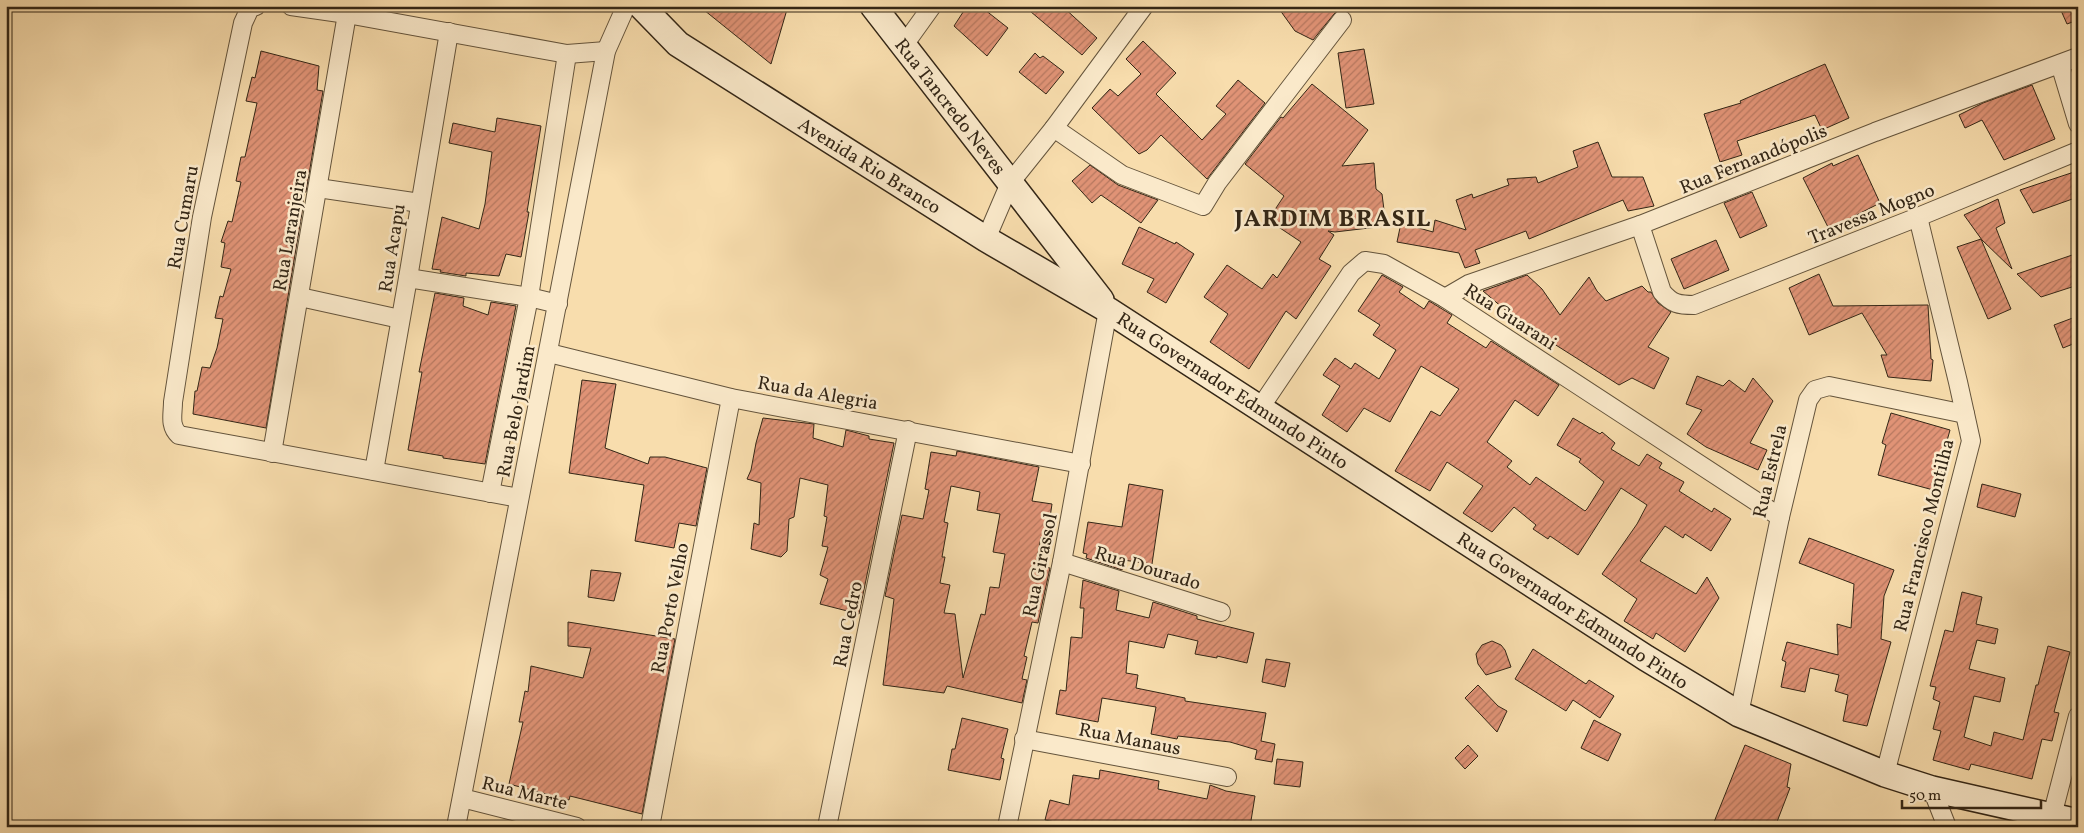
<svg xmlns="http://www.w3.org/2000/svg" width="2084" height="833" font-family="Vollkorn,serif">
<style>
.building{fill:url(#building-hatch);stroke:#332616;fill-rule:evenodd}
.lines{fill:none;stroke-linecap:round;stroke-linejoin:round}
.street-casing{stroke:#64543c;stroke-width:20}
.secondary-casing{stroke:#332616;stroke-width:28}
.street{stroke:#fae9ca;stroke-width:18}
.secondary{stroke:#fae9ca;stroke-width:25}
.labels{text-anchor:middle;stroke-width:5;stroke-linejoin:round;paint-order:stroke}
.street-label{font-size:19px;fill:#332616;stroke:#fae9ca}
.district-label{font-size:24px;font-weight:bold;letter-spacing:1px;fill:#332616;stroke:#fae9ca}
</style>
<defs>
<pattern id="building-hatch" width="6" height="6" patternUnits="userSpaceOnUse" patternTransform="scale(1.25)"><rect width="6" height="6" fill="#e09376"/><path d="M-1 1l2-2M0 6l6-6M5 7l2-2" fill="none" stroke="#b67860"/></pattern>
</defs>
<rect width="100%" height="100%" fill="#f8ddad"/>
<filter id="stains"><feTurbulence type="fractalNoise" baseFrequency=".004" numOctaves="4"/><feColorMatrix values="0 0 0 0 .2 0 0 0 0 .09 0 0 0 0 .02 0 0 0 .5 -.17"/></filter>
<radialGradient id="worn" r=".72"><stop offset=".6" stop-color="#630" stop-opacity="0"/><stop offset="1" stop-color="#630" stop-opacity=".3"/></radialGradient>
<g class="building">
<path d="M699,6H788L771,64Z"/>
<path d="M967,6H980L1008,28L987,56L954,26Z"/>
<path d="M1024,6H1062L1097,38L1082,55Z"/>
<path d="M1277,6H1343L1334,14L1313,40L1295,31Z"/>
<path d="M2059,6H2078V20L2067,24Z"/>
<path d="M1143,41L1176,73L1156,94L1202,140L1226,114L1216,106L1238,80L1265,103L1207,179L1161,135L1147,150L1139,154L1092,108L1110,89L1118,96L1141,74L1126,59Z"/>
<path d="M1364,49L1374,104L1346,108L1338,53Z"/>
<path d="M261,51L319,66L317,90L323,91L306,192H304L302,213L266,428L193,414L195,391H197L202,367L210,368L217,348L223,319L215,318L220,296L223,297L231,269L221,267L225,243L221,242L228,221L232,222L241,182L236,181L241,157H245L257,103L246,101L252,77L255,78Z"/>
<path d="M1035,53L1040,58L1043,56L1064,72L1046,94L1019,72Z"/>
<path d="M1825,64L1849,118L1822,130L1815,115L1737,141L1742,155L1720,162L1704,114L1741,103L1740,101Z"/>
<path d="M1312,84L1368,130L1342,166L1374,163L1376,189L1382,194L1386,226L1335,232L1328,231L1334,235L1319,259L1331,266L1296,319L1286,311L1249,369L1210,342L1228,314L1204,297L1227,265L1262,289L1273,274L1277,278L1301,242L1268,220L1284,196L1245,164L1281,117L1283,118Z"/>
<path d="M2032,85L2055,139L2004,160L1982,120L1965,128L1959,115L1983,103Z"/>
<path d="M497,118L541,126L527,212H529L521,257L506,254L499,276L466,273V276L440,272L441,270L432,269L442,217L479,229L485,204L492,152L449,143L453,123L495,132Z"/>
<path d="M1598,142L1612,177H1643L1654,206L1628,211L1623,200L1529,239L1526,231L1475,250L1480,263L1465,268L1459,253L1397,242L1401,223L1433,232L1435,220L1466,230L1456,200L1472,194L1473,198L1509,185L1507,179L1536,177L1538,183L1578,167L1573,151Z"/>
<path d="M1858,155L1880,203L1829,229L1803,178L1832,163L1833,166Z"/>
<path d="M1090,165L1118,185L1158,200L1141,223L1101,195L1092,203L1072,181Z"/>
<path d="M2074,172L2078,183V197L2033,213L2020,190Z"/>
<path d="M1752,192L1767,226L1740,238L1724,203Z"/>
<path d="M1998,199L2005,223L1996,228L2012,269L1982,240L1964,215Z"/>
<path d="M1139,227L1175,244L1176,242L1194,254L1166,303L1147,292L1154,279L1122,264Z"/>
<path d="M1981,239L2011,309L1988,319L1957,247Z"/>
<path d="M1716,240L1729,270L1684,289L1671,259Z"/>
<path d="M2078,253V285L2041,297L2017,274Z"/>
<path d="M1819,274L1833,306L1928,305L1931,359L1933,360L1931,381L1888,377L1881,355H1887L1862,313L1809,335L1789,288Z"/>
<path d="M1382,275L1403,287L1399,292L1424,309L1429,301L1452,315L1447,323L1486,348L1491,341L1559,385L1538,416L1515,400L1487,442L1512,461L1507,467L1530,485L1536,477L1585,511L1587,509L1604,482L1579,462L1581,459L1557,445L1573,418L1600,434L1602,432L1615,443L1611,449L1639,466L1647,454L1662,463L1659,468L1684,482L1679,491L1712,512L1714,508L1731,519L1711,551L1685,534L1683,538L1665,526L1640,561L1696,594L1707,577L1719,598L1685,652L1656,633L1653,639L1624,621L1637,599L1602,574L1637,524L1647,505L1621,488L1578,555L1550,536L1548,539L1533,529L1536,525L1514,507L1492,532L1463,513L1483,486L1447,462L1430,491L1395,471L1431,411L1440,416L1459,389L1421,366L1390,422L1364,408L1347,432L1322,415L1340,386L1323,375L1335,358L1351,369L1355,363L1379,379L1396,350L1373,335L1380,325L1358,311Z"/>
<path d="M1527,275L1542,289L1560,315L1589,277L1597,291L1606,301L1642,286L1648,292H1651L1658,303L1671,312L1648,347L1669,358L1654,389L1632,378L1619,385L1540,335L1537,337L1483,291Z"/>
<path d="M435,293L464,298L463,306L488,315L491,302L516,306L485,464L443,458V456L408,450L422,372H419Z"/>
<path d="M2078,316V342L2063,348L2054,325Z"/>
<path d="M1697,376L1723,386L1729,380L1745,392L1753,378L1773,401L1750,443L1767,450L1758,470L1706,447L1687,434L1702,410L1686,404Z"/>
<path d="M582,380L616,384L605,448L648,464L650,457H665L707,468L696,526L679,523L674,548L635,541L644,485L569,473Z"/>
<path d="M1891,413L1950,430L1940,466H1943L1937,491L1878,475L1886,445L1882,443Z"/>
<path d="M763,418L814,424L813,438L843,447L846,430L869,436V439L894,443L859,614L820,604L828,579L820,575L828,547L822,546L827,517L824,516L828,485L800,478L794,517L789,519L787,551L781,557L751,549L754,523L759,525L761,483L747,479L751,470L756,443Z"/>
<path d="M957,451L1039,467L1032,501L1052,504L1047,538L1041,537L1036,565L1050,568L1038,623L1032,622L1024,656L1027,657L1022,679L1027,680L1022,703L947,686L944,693L883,685L894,599L885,596L902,515L923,519L929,490L925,489L931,452L956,456ZM951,486L980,492L977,510L1000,514L993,552L1005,554L999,588L990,587L985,615L981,614L963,678L955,614L944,613L950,585L940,583L945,557H942L948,523L944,522Z"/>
<path d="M1129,484L1163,490L1152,564L1123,560L1122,570L1086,558L1087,554L1083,553L1088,522L1122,527Z"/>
<path d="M1982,484L2021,494L2015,517L1977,507Z"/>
<path d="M1809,538L1894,570L1884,596L1881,639L1891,642L1867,726L1843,721L1848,695L1835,691L1839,675L1810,668L1805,692L1781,687L1786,662L1782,660L1787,642L1838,655L1837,624L1851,628L1854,584L1799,563Z"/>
<path d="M591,570L621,573L614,601L588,597Z"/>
<path d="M1083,580L1119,591L1116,610L1149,618L1153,602L1197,616V619L1254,633L1247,663L1217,656V658L1195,654L1198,641L1168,634L1164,648L1129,641L1126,673L1138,675L1136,688L1185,698V701L1266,713L1261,741L1275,744L1272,762L1255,759L1257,750L1230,742L1178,736L1177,739L1151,734L1156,707L1102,698L1098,722L1056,714L1060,690L1066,691L1071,637L1082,638L1084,608H1080Z"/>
<path d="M1962,592L1982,597L1976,624L1998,629L1995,644L1977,640L1969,669L2005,678L2000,702L1974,696L1964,737L1991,746L1994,732L2023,740L2036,685H2038L2048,646L2070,652L2054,712L2059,713L2052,741L2042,739L2032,779L1971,764L1969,770L1933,760L1941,731L1933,729L1940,702L1933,699L1936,687L1930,686L1945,630L1953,632Z"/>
<path d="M568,622L675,639L642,814L570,796L569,800L509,784L523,722H519L525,691L528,692L531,666L583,678L591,648L568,646Z"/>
<path d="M1492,641L1501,645L1505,650L1511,667L1486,675L1478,664L1476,654L1482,645Z"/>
<path d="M1533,649L1586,684L1589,680L1614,696L1600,718L1573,700L1566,711L1515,679Z"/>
<path d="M1266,659L1290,663L1285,687L1262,682Z"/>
<path d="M1478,685L1498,706L1507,711L1497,732L1465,698Z"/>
<path d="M962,718L1008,729L1001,758L1004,759L1000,780L948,770L952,749H955Z"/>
<path d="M1594,720L1621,734L1608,761L1581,748Z"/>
<path d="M1468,745L1478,756L1465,769L1455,758Z"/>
<path d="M1745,745L1791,764L1787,787L1790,788L1775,827H1712Z"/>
<path d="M1277,759L1303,762L1300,787L1274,784Z"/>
<path d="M1100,770L1159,781L1158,789L1207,799L1210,785L1226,791L1255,796L1250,827L1214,822L1213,827H1060L1061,823L1045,820L1050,800L1069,805L1073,775L1099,779Z"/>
</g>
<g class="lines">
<defs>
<g id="street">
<path d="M256,6L250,8L243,23L202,217L173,402C173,414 169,426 179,435L519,498"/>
<path d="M291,6L347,14L567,54L606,51"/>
<path d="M904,45L932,6"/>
<path d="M2060,64L2078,124"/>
<path d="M1054,128L1122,175L1203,206L1217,183L1342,20"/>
<path d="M318,188L420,203"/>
<path d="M1640,225L1662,292C1672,304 1679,305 1694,305L1918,217L2078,151"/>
<path d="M986,239L1010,183L1054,128L1144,6"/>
<path d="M408,278L529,297L558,304"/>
<path d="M300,297L400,319"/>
<path d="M1445,298L1469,284L1640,225L1875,132L2078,57"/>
<path d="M549,353L731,398L1081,464"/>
<path d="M1260,408L1351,273L1365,261L1384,264L1445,298L1780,517"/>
<path d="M272,453L347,14"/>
<path d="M374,471L408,278L449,32"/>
<path d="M490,493L529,297L567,54"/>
<path d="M1062,562L1221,612"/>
<path d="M1739,714L1780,517L1808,400L1815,390L1829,386L1965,414"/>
<path d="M1024,739L1227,777"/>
<path d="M1885,774L1971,441L1958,382L1918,217"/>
<path d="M1932,789L1947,827"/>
<path d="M462,798L577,827"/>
<path d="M456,827L606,51L626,6"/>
<path d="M650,827L731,398"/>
<path d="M827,827L908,430"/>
<path d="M1007,827L1062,562L1108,310"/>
<path d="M2040,827L2052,816L2078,716"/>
</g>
<g id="secondary">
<path d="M641,6L678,44L986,239L1108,310L1646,658L1739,714L1885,774L1932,789L2078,822"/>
<path d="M873,6L1101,300"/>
</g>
</defs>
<use href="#street" class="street-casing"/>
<use href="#secondary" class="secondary-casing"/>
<use href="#street" class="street"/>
<use href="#secondary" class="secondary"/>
</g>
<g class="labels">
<g class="street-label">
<text transform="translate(951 106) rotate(52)" y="7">Rua Tancredo Neves</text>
<text transform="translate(1753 158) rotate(-22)" y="7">Rua Fernandópolis</text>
<text transform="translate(870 165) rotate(32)" y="7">Avenida Rio Branco</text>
<text transform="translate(1871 213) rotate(-22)" y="7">Travessa Mogno</text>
<text transform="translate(182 217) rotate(-80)" y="7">Rua Cumaru</text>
<text transform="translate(289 230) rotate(-80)" y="7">Rua Laranjeira</text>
<text transform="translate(391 248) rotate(-81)" y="7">Rua Acapu</text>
<text transform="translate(1511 316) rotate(33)" y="7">Rua Guarani</text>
<text transform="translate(1233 390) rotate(33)" y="7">Rua Governador Edmundo Pinto</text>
<text transform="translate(818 392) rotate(10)" y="7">Rua da Alegria</text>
<text transform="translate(515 411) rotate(-79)" y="7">Rua Belo Jardim</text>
<text transform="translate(1769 471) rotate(-77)" y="7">Rua Estrela</text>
<text transform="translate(1923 535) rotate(-76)" y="7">Rua Francisco Montilha</text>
<text transform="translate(1039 565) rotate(-78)" y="7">Rua Girassol</text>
<text transform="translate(1148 567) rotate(17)" y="7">Rua Dourado</text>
<text transform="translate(669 608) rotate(-79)" y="7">Rua Porto Velho</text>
<text transform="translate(1573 610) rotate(33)" y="7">Rua Governador Edmundo Pinto</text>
<text transform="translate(847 624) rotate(-79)" y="7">Rua Cedro</text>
<text transform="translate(1130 738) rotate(11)" y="7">Rua Manaus</text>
<text transform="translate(525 792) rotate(14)" y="7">Rua Marte</text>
</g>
<g class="district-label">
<text x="1333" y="226">JARDIM BRASIL</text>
</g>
</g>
<rect width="2084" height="833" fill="none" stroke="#f8ddad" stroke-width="25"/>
<rect x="8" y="8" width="2069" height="818" fill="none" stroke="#332616" stroke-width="2.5"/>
<rect x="12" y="12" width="2059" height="808" fill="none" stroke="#332616"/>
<path d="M1902 800v8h139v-8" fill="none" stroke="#332616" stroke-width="2.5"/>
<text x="1909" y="800" font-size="15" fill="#332616" stroke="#fae9ca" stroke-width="4" paint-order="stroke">50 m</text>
<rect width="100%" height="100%" filter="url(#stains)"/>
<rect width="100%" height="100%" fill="url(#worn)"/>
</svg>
